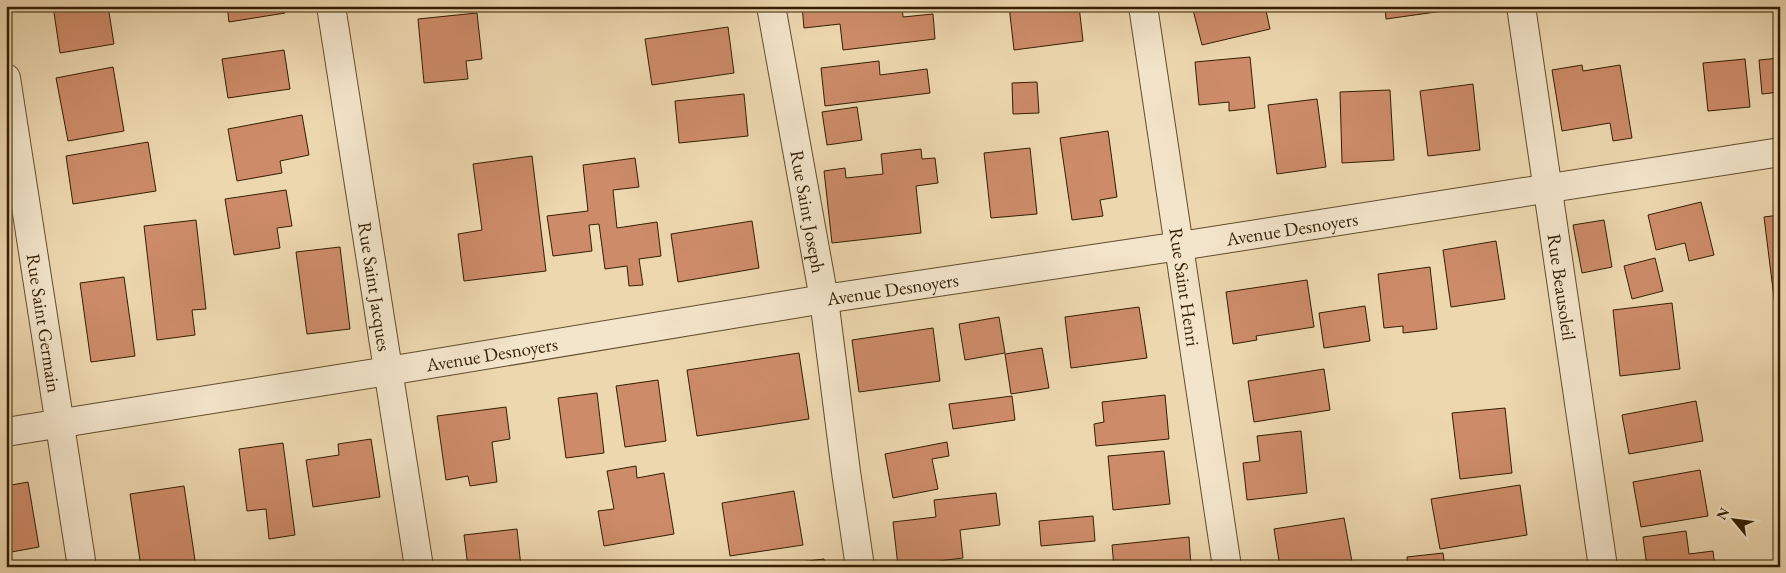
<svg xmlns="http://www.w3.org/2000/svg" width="1786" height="573" font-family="'EB Garamond',serif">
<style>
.building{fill:#cd8b69;stroke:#331e00}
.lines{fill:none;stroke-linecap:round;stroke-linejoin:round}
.minor-casing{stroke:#624c2c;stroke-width:30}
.minor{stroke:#f3e5cb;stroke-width:28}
.labels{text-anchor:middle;stroke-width:4;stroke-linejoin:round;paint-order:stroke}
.street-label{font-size:19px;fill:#331e00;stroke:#f3e5cb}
</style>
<rect width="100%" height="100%" fill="#edd7af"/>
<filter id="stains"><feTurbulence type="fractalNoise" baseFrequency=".004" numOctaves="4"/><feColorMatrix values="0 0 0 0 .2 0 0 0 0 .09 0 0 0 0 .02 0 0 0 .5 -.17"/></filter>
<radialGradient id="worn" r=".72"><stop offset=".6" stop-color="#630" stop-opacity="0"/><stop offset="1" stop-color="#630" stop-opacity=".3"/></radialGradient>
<g class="building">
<path d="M53,6H108L114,44L60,53Z"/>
<path d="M227,6H284L285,13L229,22Z"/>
<path d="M802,6H902L903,17L933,14L935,39L843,50L840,24L804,28Z"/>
<path d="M1009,6H1079L1083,41L1014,50Z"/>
<path d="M1192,6H1265L1270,29L1202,45Z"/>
<path d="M1385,6H1443V11L1386,19Z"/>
<path d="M477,13L482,59L466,61L468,79L424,83L418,19Z"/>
<path d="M728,27L734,73L652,85L645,39Z"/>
<path d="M284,50L290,89L228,98L222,59Z"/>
<path d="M1250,57L1255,108L1229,111V102L1199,105L1195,62Z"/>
<path d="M1780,58V92L1762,94L1759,60Z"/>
<path d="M1745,59L1750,107L1708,111L1703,63Z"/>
<path d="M879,61L880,75L927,69L930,93L825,106L821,68Z"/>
<path d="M1582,65L1583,71L1620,65L1632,138L1613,141L1610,123L1562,131L1552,70Z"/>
<path d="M113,67L124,131L68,141L56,78Z"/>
<path d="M1037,82L1039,113L1013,114L1012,83Z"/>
<path d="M1473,84L1480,150L1428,156L1420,91Z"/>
<path d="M1390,90L1394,160L1342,163L1340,92Z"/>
<path d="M744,94L748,136L679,143L675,101Z"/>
<path d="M1317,99L1326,167L1277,174L1268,105Z"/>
<path d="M857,107L862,140L827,145L822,112Z"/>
<path d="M302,115L309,155L280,161L282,173L237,181L228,129Z"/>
<path d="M1108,131L1117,197L1100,200L1103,216L1072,220L1060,138Z"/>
<path d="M148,142L156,191L73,204L66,156Z"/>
<path d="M1030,148L1037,214L991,218L984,153Z"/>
<path d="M921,149L922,159L935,158L938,183L916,186L921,233L832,243L824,171L845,168L846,178L883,174L881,154Z"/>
<path d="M532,156L546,271L464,281L458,234L482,230L473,164Z"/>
<path d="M635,158L639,187L613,190L617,228L657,222L661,256L639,259L643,285L629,286L627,266L605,269L599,224L589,225L592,251L553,256L547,216L588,211L583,165Z"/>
<path d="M286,190L292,226L277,228L280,248L234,255L225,199Z"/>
<path d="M1701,202L1714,255L1689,261L1685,243L1656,250L1648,215Z"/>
<path d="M1780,215V346L1764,217Z"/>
<path d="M196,220L206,309L192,310L195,335L157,340L144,226Z"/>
<path d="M1604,220L1612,267L1582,273L1573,225Z"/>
<path d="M752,221L759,268L678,282L671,234Z"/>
<path d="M1496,241L1505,299L1451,307L1443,250Z"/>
<path d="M340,247L350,329L307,334L296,252Z"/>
<path d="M1655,258L1663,291L1632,299L1624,266Z"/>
<path d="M1430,267L1437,329L1403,333V326L1384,328L1378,274Z"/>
<path d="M124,277L135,356L91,362L80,283Z"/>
<path d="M1307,280L1314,327L1256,336L1257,340L1233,344L1226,292Z"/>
<path d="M1672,303L1680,369L1620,376L1613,310Z"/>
<path d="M1365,306L1370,341L1324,348L1319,313Z"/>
<path d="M1139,307L1147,358L1071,368L1065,317Z"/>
<path d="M999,317L1005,353L965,360L959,324Z"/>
<path d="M933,328L940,381L859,392L852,340Z"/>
<path d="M1042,348L1049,388L1011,394L1005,354Z"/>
<path d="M799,353L809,419L697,436L687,370Z"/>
<path d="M1324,369L1330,410L1254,422L1248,381Z"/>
<path d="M658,380L666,441L625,447L616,386Z"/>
<path d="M597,393L604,453L566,458L558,398Z"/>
<path d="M1165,395L1169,439L1096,446L1094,424L1104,422L1102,402Z"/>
<path d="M1012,396L1015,420L953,429L949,404Z"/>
<path d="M1696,401L1703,441L1629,454L1622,415Z"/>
<path d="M506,407L510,439L492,442L497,482L470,486L468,476L446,480L437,416Z"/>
<path d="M1505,408L1512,473L1460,479L1452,413Z"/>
<path d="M1301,431L1307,493L1247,500L1243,463L1260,461L1257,436Z"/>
<path d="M371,439L380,497L313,507L306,460L339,455L338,444Z"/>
<path d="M947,442L949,456L932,459L938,489L893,498L885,454Z"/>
<path d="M283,443L295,535L269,539L266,509L247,511L239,449Z"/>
<path d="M1164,451L1170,504L1113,510L1108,456Z"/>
<path d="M636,466L637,478L664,473L674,534L604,546L598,511L614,509L607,471Z"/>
<path d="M1700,470L1708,516L1641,527L1633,482Z"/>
<path d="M28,482L39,547L6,553V486Z"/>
<path d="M1520,485L1527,535L1440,549L1431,499Z"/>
<path d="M184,486L196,567H141L130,494Z"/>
<path d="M794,491L803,545L730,556L722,503Z"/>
<path d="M996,493L1000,525L960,530L963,558L898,566L893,522L936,517L934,500Z"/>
<path d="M1093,516L1095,541L1041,546L1039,521Z"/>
<path d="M1344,518L1353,567H1280L1274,529Z"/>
<path d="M517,529L521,567H468L464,535Z"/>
<path d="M1686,531L1689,554L1713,551L1715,567H1647L1643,537Z"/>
<path d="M1189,537L1191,567H1114L1112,545Z"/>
<path d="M1443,553L1445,567H1408L1407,557Z"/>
<path d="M824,559L825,567H761Z"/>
</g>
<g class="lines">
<defs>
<g id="minor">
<path id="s1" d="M331,6L419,567"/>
<path id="s2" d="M771,6L824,299L846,472L860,567"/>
<path id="s3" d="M1143,6L1227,567"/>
<path id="s4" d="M1521,6L1603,567"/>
<path id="s5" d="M6,78L82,567"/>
<path id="s6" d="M6,432L388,371L824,299L1180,246L1780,152"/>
</g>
</defs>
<use href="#minor" class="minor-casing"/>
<use href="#minor" class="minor"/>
</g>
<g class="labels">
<g class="street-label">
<text dy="7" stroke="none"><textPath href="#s2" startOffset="209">Rue Saint Joseph</textPath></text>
<text dy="7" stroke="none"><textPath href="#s6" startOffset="1302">Avenue Desnoyers</textPath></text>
<text dy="7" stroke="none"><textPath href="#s3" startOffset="284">Rue Saint Henri</textPath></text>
<text dy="7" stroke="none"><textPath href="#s4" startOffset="284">Rue Beausoleil</textPath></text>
<text dy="7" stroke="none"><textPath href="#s1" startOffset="284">Rue Saint Jacques</textPath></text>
<text dy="7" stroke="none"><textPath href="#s6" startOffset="898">Avenue Desnoyers</textPath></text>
<text dy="7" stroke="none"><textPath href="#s5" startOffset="248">Rue Saint Germain</textPath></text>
<text dy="7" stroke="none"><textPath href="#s6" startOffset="492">Avenue Desnoyers</textPath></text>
</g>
</g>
<rect width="1786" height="573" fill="none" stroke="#edd7af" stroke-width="25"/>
<rect x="8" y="8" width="1771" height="558" fill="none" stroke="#331e00" stroke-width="2.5"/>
<rect x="12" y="12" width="1761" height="548" fill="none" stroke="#331e00"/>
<g transform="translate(1734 520) rotate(299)" stroke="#f3e5cb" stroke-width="4" paint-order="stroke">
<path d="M0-4L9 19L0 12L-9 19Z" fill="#331e00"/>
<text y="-8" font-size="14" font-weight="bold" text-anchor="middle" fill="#331e00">N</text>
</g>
<rect width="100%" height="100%" filter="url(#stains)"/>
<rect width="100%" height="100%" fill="url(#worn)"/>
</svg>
